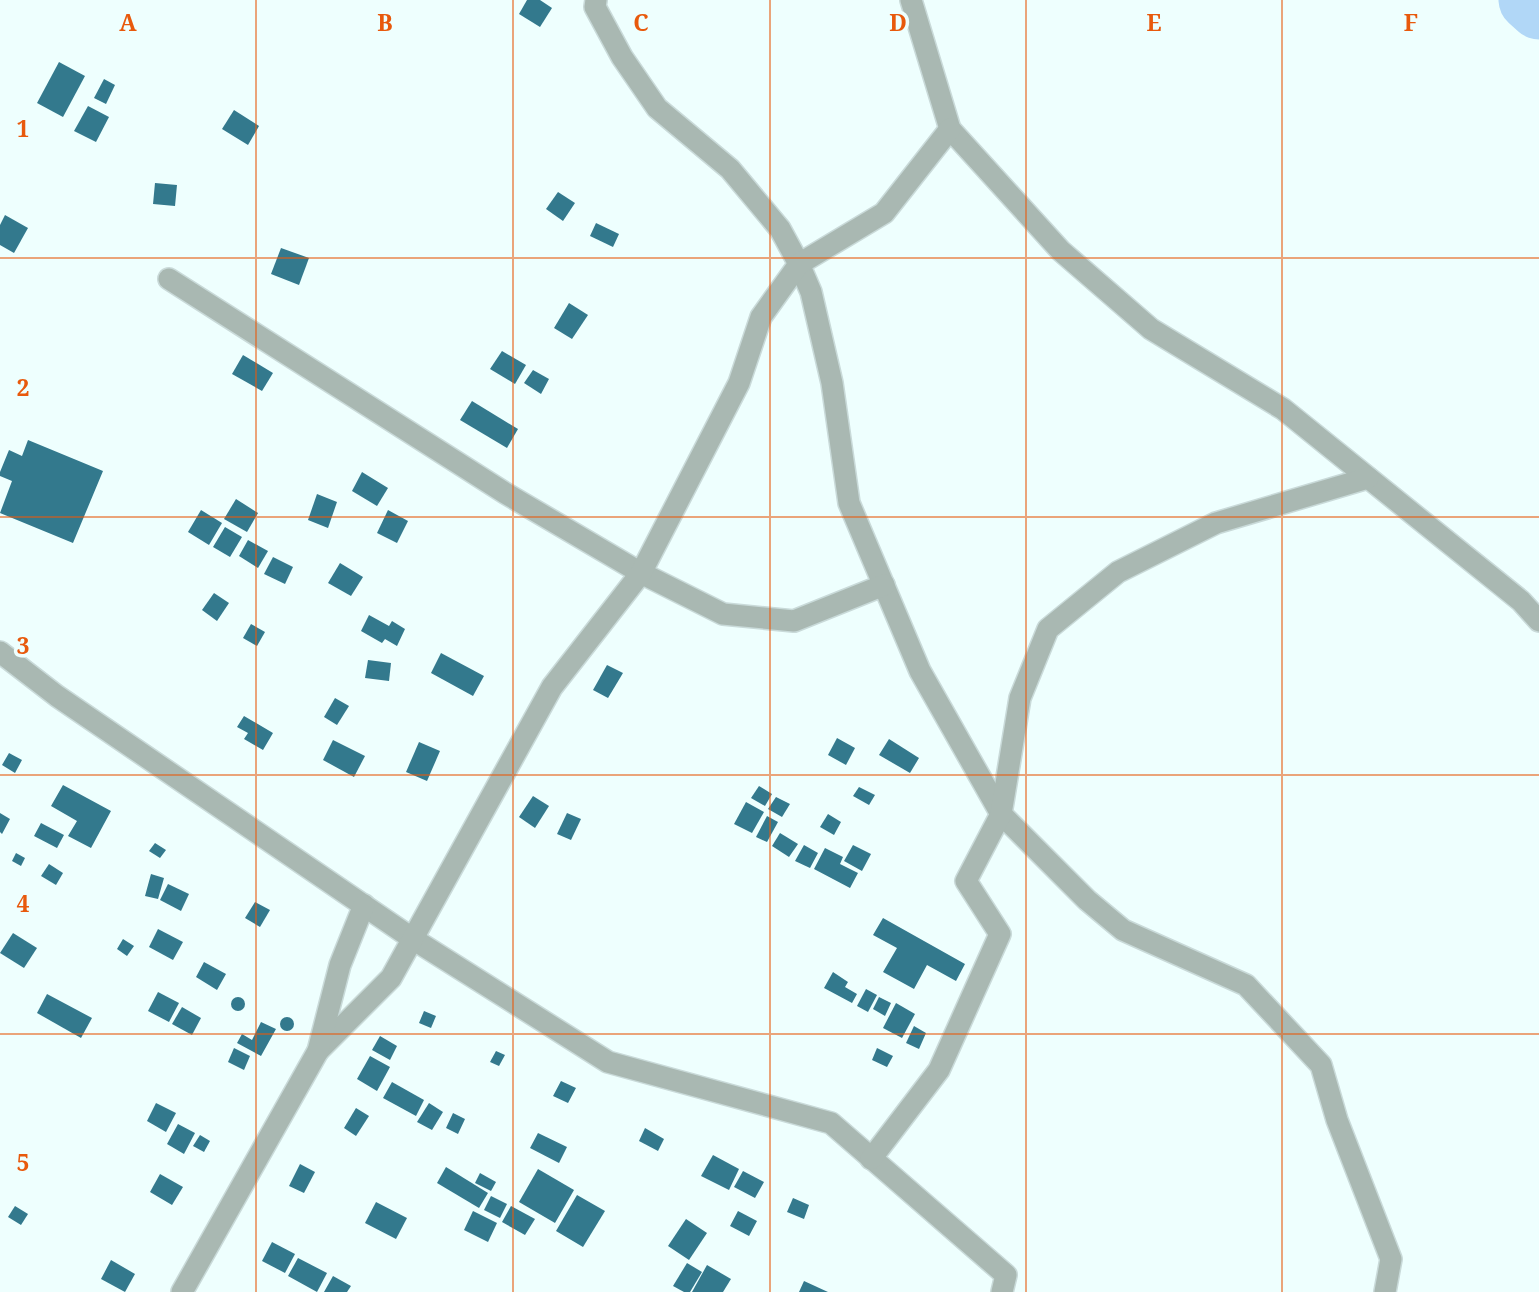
<svg xmlns="http://www.w3.org/2000/svg" width="1539" height="1292" font-family="'Noto Serif',serif">
<style>
.lines{fill:none;stroke-linecap:round;stroke-linejoin:round}
.river{stroke:#b1d7f7;stroke-width:61}
.building{fill:#33798d}
.minor-casing{stroke:#c9dad9;stroke-width:24}
.minor{stroke:#a9b8b2;stroke-width:21}
.grid{fill:none;stroke:#e8590c;stroke-width:2;stroke-opacity:0.55}
.grid-label{font-size:23px;text-anchor:middle;font-weight:bold;fill:#e8590c;stroke:#eefffe;stroke-width:7;stroke-linejoin:round;paint-order:stroke}
</style>
<rect width="100%" height="100%" fill="#eefffe"/>
<g class="lines">
<path class="river" d="M1529,0L1539,9"/>
</g>
<g class="building">
<path d="M527,0H540L552,8L540,27L519,14Z"/>
<path d="M59,62L85,76L63,117L37,103Z"/>
<path d="M104,79L115,85L106,104L94,98Z"/>
<path d="M88,106L109,117L96,142L74,131Z"/>
<path d="M234,110L259,126L248,145L222,129Z"/>
<path d="M155,183L177,185L175,206L153,204Z"/>
<path d="M558,192L575,203L563,221L546,209Z"/>
<path d="M5,215L28,228L14,253L0,245V225Z"/>
<path d="M596,223L619,234L613,247L590,236Z"/>
<path d="M281,248L309,258L299,285L271,274Z"/>
<path d="M569,303L588,315L572,339L554,328Z"/>
<path d="M502,351L526,365L515,384L490,369Z"/>
<path d="M243,355L273,373L262,391L232,374Z"/>
<path d="M533,370L549,379L541,394L524,383Z"/>
<path d="M472,401L518,429L507,448L460,420Z"/>
<path d="M28,440L103,471L73,543L0,513L12,481L0,476V472L9,450L22,456Z"/>
<path d="M362,472L388,488L377,506L352,491Z"/>
<path d="M317,494L337,502L328,528L308,520Z"/>
<path d="M236,499L258,513L247,532L224,519Z"/>
<path d="M201,510L222,523L209,545L188,532Z"/>
<path d="M388,510L408,521L397,543L377,533Z"/>
<path d="M225,527L242,537L230,557L213,547Z"/>
<path d="M248,540L268,551L258,568L239,556Z"/>
<path d="M273,557L293,567L285,584L264,574Z"/>
<path d="M340,563L363,577L351,596L328,583Z"/>
<path d="M214,593L229,603L217,621L202,610Z"/>
<path d="M369,615L389,626L392,621L405,629L397,646L385,639L382,643L361,631Z"/>
<path d="M251,624L265,632L257,646L243,638Z"/>
<path d="M441,653L484,676L473,696L431,673Z"/>
<path d="M368,660L391,663L389,681L365,678Z"/>
<path d="M607,665L623,673L608,698L593,690Z"/>
<path d="M335,698L349,706L337,725L324,717Z"/>
<path d="M244,716L273,733L263,750L244,739L248,733L237,727Z"/>
<path d="M837,738L855,748L846,765L828,755Z"/>
<path d="M889,739L919,758L910,773L879,755Z"/>
<path d="M333,740L365,756L354,777L323,760Z"/>
<path d="M419,742L440,751L427,781L406,772Z"/>
<path d="M9,753L22,760L15,773L2,765Z"/>
<path d="M63,785L111,811L91,848L68,836L77,821L51,806Z"/>
<path d="M759,786L772,794L765,806L751,798Z"/>
<path d="M859,787L875,795L869,805L853,796Z"/>
<path d="M533,796L549,806L535,828L519,817Z"/>
<path d="M776,797L790,804L782,817L768,809Z"/>
<path d="M746,802L764,812L752,833L734,824Z"/>
<path d="M0,813L10,819L2,834L0,832Z"/>
<path d="M567,813L581,819L571,840L557,834Z"/>
<path d="M828,814L841,822L834,835L820,827Z"/>
<path d="M767,816L778,822L767,842L756,837Z"/>
<path d="M41,823L64,835L57,848L34,836Z"/>
<path d="M780,833L798,844L789,857L772,846Z"/>
<path d="M155,843L166,850L160,858L149,851Z"/>
<path d="M804,845L818,853L810,868L795,861Z"/>
<path d="M853,845L871,854L862,871L844,861Z"/>
<path d="M825,848L843,857L840,864L858,873L850,888L814,869Z"/>
<path d="M16,853L25,858L21,866L12,861Z"/>
<path d="M49,864L63,873L56,885L41,876Z"/>
<path d="M151,874L164,878L158,899L145,896Z"/>
<path d="M168,884L189,894L181,911L160,900Z"/>
<path d="M255,902L270,910L260,927L245,918Z"/>
<path d="M883,918L965,964L956,981L927,965L914,989L883,972L897,948L873,935Z"/>
<path d="M158,929L183,942L173,960L149,947Z"/>
<path d="M13,933L37,948L24,968L0,953Z"/>
<path d="M123,939L134,946L127,956L117,949Z"/>
<path d="M204,962L226,974L217,990L196,977Z"/>
<path d="M833,972L848,982L845,987L857,994L852,1003L824,988Z"/>
<path d="M866,989L877,995L868,1012L857,1006Z"/>
<path d="M158,992L179,1003L169,1022L148,1011Z"/>
<path d="M47,994L92,1018L81,1038L37,1013Z"/>
<path d="M879,997L891,1003L885,1016L873,1009Z"/>
<circle cx="238" cy="1004" r="7"/>
<path d="M896,1003L915,1014L902,1038L883,1028Z"/>
<path d="M182,1007L201,1018L192,1035L172,1024Z"/>
<path d="M424,1011L436,1016L431,1028L419,1023Z"/>
<circle cx="287" cy="1024" r="7"/>
<path d="M261,1022L276,1029L261,1056L237,1043L242,1034L252,1040Z"/>
<path d="M914,1026L926,1033L919,1049L906,1043Z"/>
<path d="M380,1036L397,1046L390,1060L372,1050Z"/>
<path d="M234,1048L250,1056L244,1070L228,1062Z"/>
<path d="M877,1048L893,1056L887,1067L872,1060Z"/>
<path d="M496,1051L505,1055L499,1066L490,1062Z"/>
<path d="M370,1056L390,1067L377,1091L357,1079Z"/>
<path d="M561,1081L576,1088L568,1103L553,1096Z"/>
<path d="M392,1082L424,1100L416,1116L383,1098Z"/>
<path d="M156,1103L176,1113L166,1132L147,1121Z"/>
<path d="M429,1103L443,1112L432,1130L417,1122Z"/>
<path d="M356,1108L369,1116L356,1136L344,1128Z"/>
<path d="M453,1113L465,1119L458,1134L446,1128Z"/>
<path d="M178,1124L195,1133L184,1154L167,1144Z"/>
<path d="M645,1128L664,1139L658,1151L639,1141Z"/>
<path d="M538,1133L567,1147L559,1163L530,1148Z"/>
<path d="M200,1135L210,1141L204,1152L193,1146Z"/>
<path d="M713,1155L739,1169L729,1190L701,1176Z"/>
<path d="M300,1164L315,1172L304,1193L289,1186Z"/>
<path d="M446,1167L488,1193L479,1208L437,1183Z"/>
<path d="M538,1169L574,1190L555,1223L519,1202Z"/>
<path d="M743,1171L764,1182L755,1198L734,1187Z"/>
<path d="M480,1173L496,1182L491,1191L475,1183Z"/>
<path d="M160,1174L183,1187L172,1205L150,1192Z"/>
<path d="M577,1195L605,1211L583,1247L556,1231Z"/>
<path d="M491,1196L507,1204L500,1218L484,1210Z"/>
<path d="M793,1198L809,1205L804,1219L787,1212Z"/>
<path d="M376,1202L407,1218L396,1239L365,1223Z"/>
<path d="M15,1206L28,1214L21,1225L8,1217Z"/>
<path d="M511,1206L535,1219L525,1235L502,1222Z"/>
<path d="M473,1211L497,1223L488,1242L464,1230Z"/>
<path d="M738,1211L757,1221L749,1236L730,1226Z"/>
<path d="M686,1219L707,1233L689,1260L668,1246Z"/>
<path d="M272,1242L295,1254L285,1273L262,1261Z"/>
<path d="M298,1258L327,1273L317,1292L288,1276Z"/>
<path d="M111,1260L135,1274L125,1292L101,1279Z"/>
<path d="M687,1263L702,1272L690,1292H684L673,1286Z"/>
<path d="M707,1265L731,1279L723,1292H692Z"/>
<path d="M333,1276L351,1286L347,1292H324Z"/>
<path d="M804,1281L828,1292H799Z"/>
</g>
<g class="lines">
<defs>
<g id="minor">
<path d="M596,0L595,7L622,57L657,108L730,169L780,229L799,264L811,292L832,383L849,503L920,671L1001,814L1087,900L1123,930L1246,985L1321,1065L1337,1120L1391,1259L1385,1292"/>
<path d="M911,0L950,129L1061,251L1151,329L1283,409L1521,601L1539,621"/>
<path d="M169,279L505,493L641,573L723,614L794,621L884,585"/>
<path d="M0,652L57,696L413,939L608,1062L831,1123L1006,1275L1002,1292"/>
<path d="M318,1051L391,978L552,687L641,573L739,383L761,317L799,264L884,213L950,129"/>
<path d="M871,1159L939,1070L1000,934L966,881L1001,814L1020,698L1048,629L1118,572L1216,523L1368,478"/>
<path d="M182,1292L318,1051L340,965L364,905"/>
</g>
</defs>
<use href="#minor" class="minor-casing"/>
<use href="#minor" class="minor"/>
</g>
<path class="grid" d="M256,0V1292M513,0V1292M770,0V1292M1026,0V1292M1282,0V1292M0,258H1539M0,517H1539M0,775H1539M0,1034H1539"/>
<g class="grid-label">
<text x="128" y="31">A</text>
<text x="385" y="31">B</text>
<text x="641" y="31">C</text>
<text x="898" y="31">D</text>
<text x="1154" y="31">E</text>
<text x="1411" y="31">F</text>
<text x="23" y="137">1</text>
<text x="23" y="396">2</text>
<text x="23" y="654">3</text>
<text x="23" y="912">4</text>
<text x="23" y="1171">5</text>
</g>
</svg>
